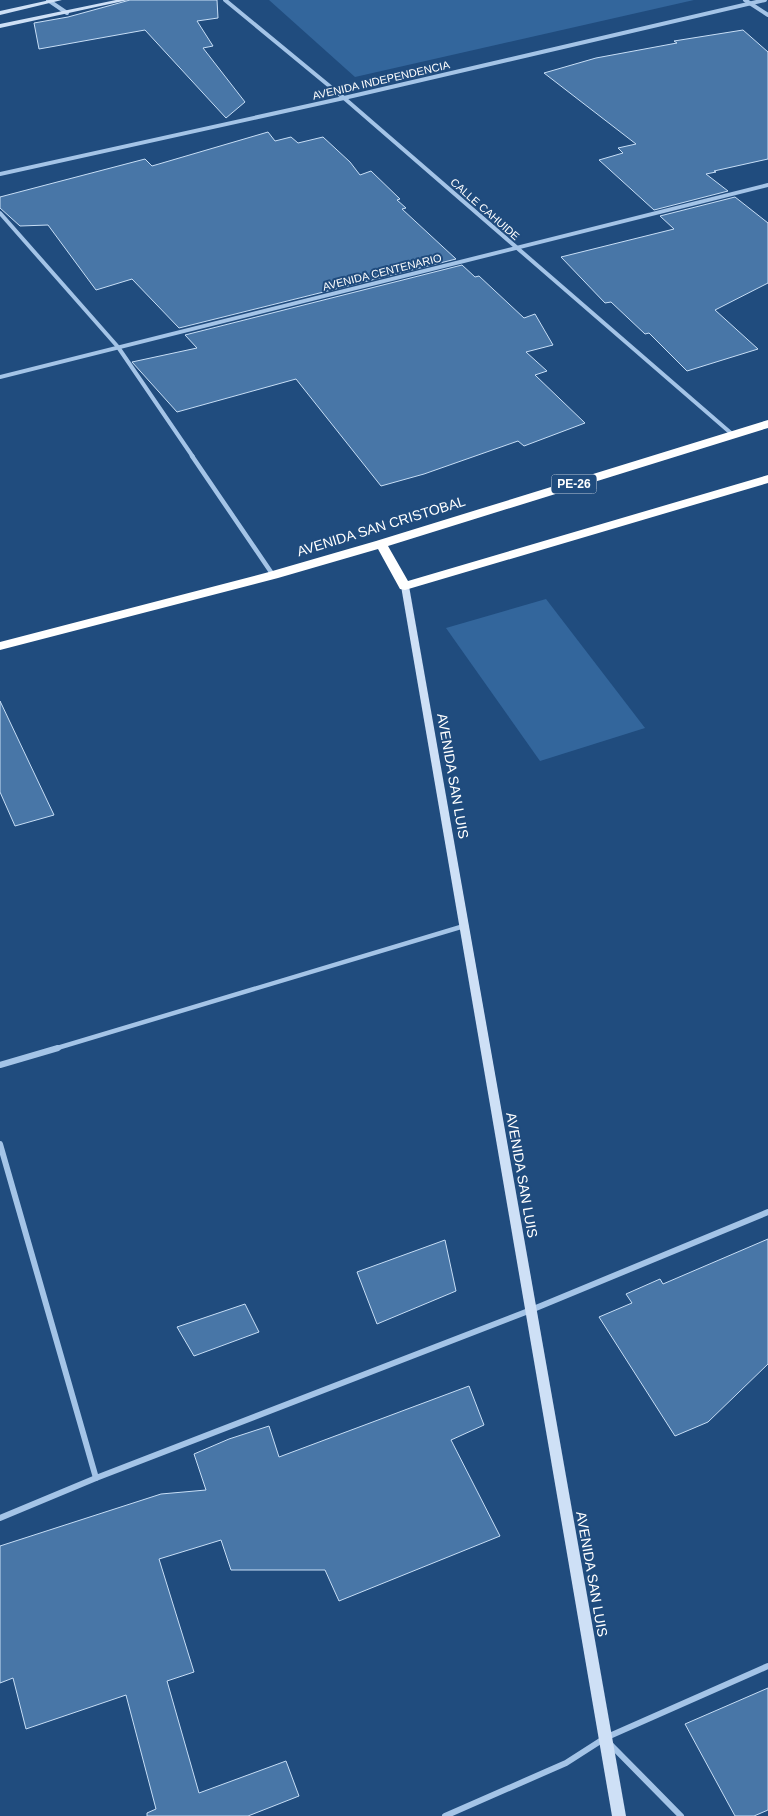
<svg xmlns="http://www.w3.org/2000/svg" width="768" height="1816" font-family="Arial,sans-serif">
<style>
.green{fill:#33669c}
.building{fill:#4876a7;stroke:#c7def6}
.lines{fill:none;stroke-linecap:round;stroke-linejoin:round}
.street-far2{stroke:#a4c4e7;stroke-width:4}
.street-far1{stroke:#a4c4e7;stroke-width:4.5}
.street{stroke:#a4c4e7;stroke-width:6}
.secondary{fill:#cee0f6;fill-rule:evenodd}
.highway{fill:#fff;fill-rule:evenodd}
.labels{text-anchor:middle;stroke-width:4;stroke-linejoin:round;paint-order:stroke}
.far-street-label{font-size:11px;fill:#fff;stroke:#204c7e}
.shield{fill:#204c7e;stroke:#bcc9d8;stroke-width:1}
.shield-label{font-size:12px;font-weight:bold;fill:#fff}
.street-label{font-size:14px;fill:#fff;stroke:#204c7e}
</style>
<rect width="100%" height="100%" fill="#204c7e"/>
<g class="green">
<path d="M269,0H694L355,77Z"/>
<path d="M546,599L645,728L540,761L446,628Z"/>
</g>
<g class="building">
<path d="M130,0H217L218,18L197,21L213,46L203,48L245,102L226,118L145,30L39,49L34,23L68,17Z"/>
<path d="M743,30L768,52V159L714,171L716,172L706,174L728,191L654,210L599,160L623,153L618,148L636,144L544,73L596,58L677,43L674,41Z"/>
<path d="M268,132L275,141L291,137L298,143L323,137L350,162L360,175L371,171L400,199L397,200L406,208L402,209L456,259L179,328L132,279L96,290L48,225L20,226L0,208V197L145,159L152,166Z"/>
<path d="M735,197L768,223V283L715,310L758,349L687,371L649,333L645,334L611,302L605,303L561,257L674,229L660,216Z"/>
<path d="M462,265L475,277L479,276L524,318L535,314L553,345L526,352L547,371L535,375L585,423L524,446L518,441L424,474L381,486L296,379L177,412L132,362L197,348L185,335Z"/>
<path d="M0,701L54,815L15,826L0,792Z"/>
<path d="M768,1239V1364L708,1422L675,1436L599,1317L632,1303L626,1294L660,1279L663,1284Z"/>
<path d="M445,1240L456,1291L377,1324L357,1272Z"/>
<path d="M245,1304L259,1332L194,1356L177,1327Z"/>
<path d="M469,1386L484,1425L451,1440L500,1536L339,1601L325,1570H231L221,1540L159,1559L194,1672L167,1681L199,1793L286,1761L299,1796L248,1816H147V1813L156,1809L126,1695L26,1729L13,1678L0,1683V1546L161,1494L206,1490L194,1454L229,1439L269,1426L279,1457Z"/>
<path d="M768,1688V1810L754,1816H735L685,1724Z"/>
</g>
<g class="lines">
<g class="street-far2">
<path d="M48,0L67,13"/>
<path d="M225,0L344,98L732,434"/>
<path d="M745,0L768,15"/>
<path d="M0,174L344,98L765,0"/>
<path d="M0,213L118,347L193,457"/>
<path d="M0,377L768,185"/>
</g>
<g class="street-far1">
<path d="M192,456L273,575"/>
<path d="M54,1049L464,926"/>
</g>
<g class="street">
<path d="M0,1065L58,1048"/>
<path d="M0,1144L96,1478"/>
<path d="M0,1518L96,1478L531,1310L768,1212"/>
<path d="M609,1743L681,1816"/>
<path d="M445,1816L566,1763L605,1738L768,1666"/>
</g>
<g class="secondary">
<path d="M50,0H62L0,15V11Z"/>
<path d="M116,0H128L0,28V24Z"/>
<path d="M405,583L409,586L626,1816H612L401,586Z"/>
</g>
<path class="highway" d="M768,420V428L388,546L408,581L768,475V483L405,590L400,589L378,549L278,578L0,650V642L269,572L376,541Z"/>
</g>
<g class="labels">
<g class="far-street-label">
<text transform="translate(381 80) rotate(-13)" y="4">AVENIDA INDEPENDENCIA</text>
<text transform="translate(485 209) rotate(41)" y="4">CALLE CAHUIDE</text>
<text transform="translate(382 272) rotate(-14)" y="4">AVENIDA CENTENARIO</text>
</g>
<rect class="shield" x="551.5" y="474.5" width="45" height="19" rx="4"/>
<g class="shield-label">
<text x="574" y="488">PE-26</text>
</g>
<g class="street-label">
<text transform="translate(381 526) rotate(-17)" y="5">AVENIDA SAN CRISTOBAL</text>
<text transform="translate(453 776) rotate(80)" y="5">AVENIDA SAN LUIS</text>
<text transform="translate(522 1175) rotate(80)" y="5">AVENIDA SAN LUIS</text>
<text transform="translate(592 1574) rotate(80)" y="5">AVENIDA SAN LUIS</text>
</g>
</g>
</svg>
